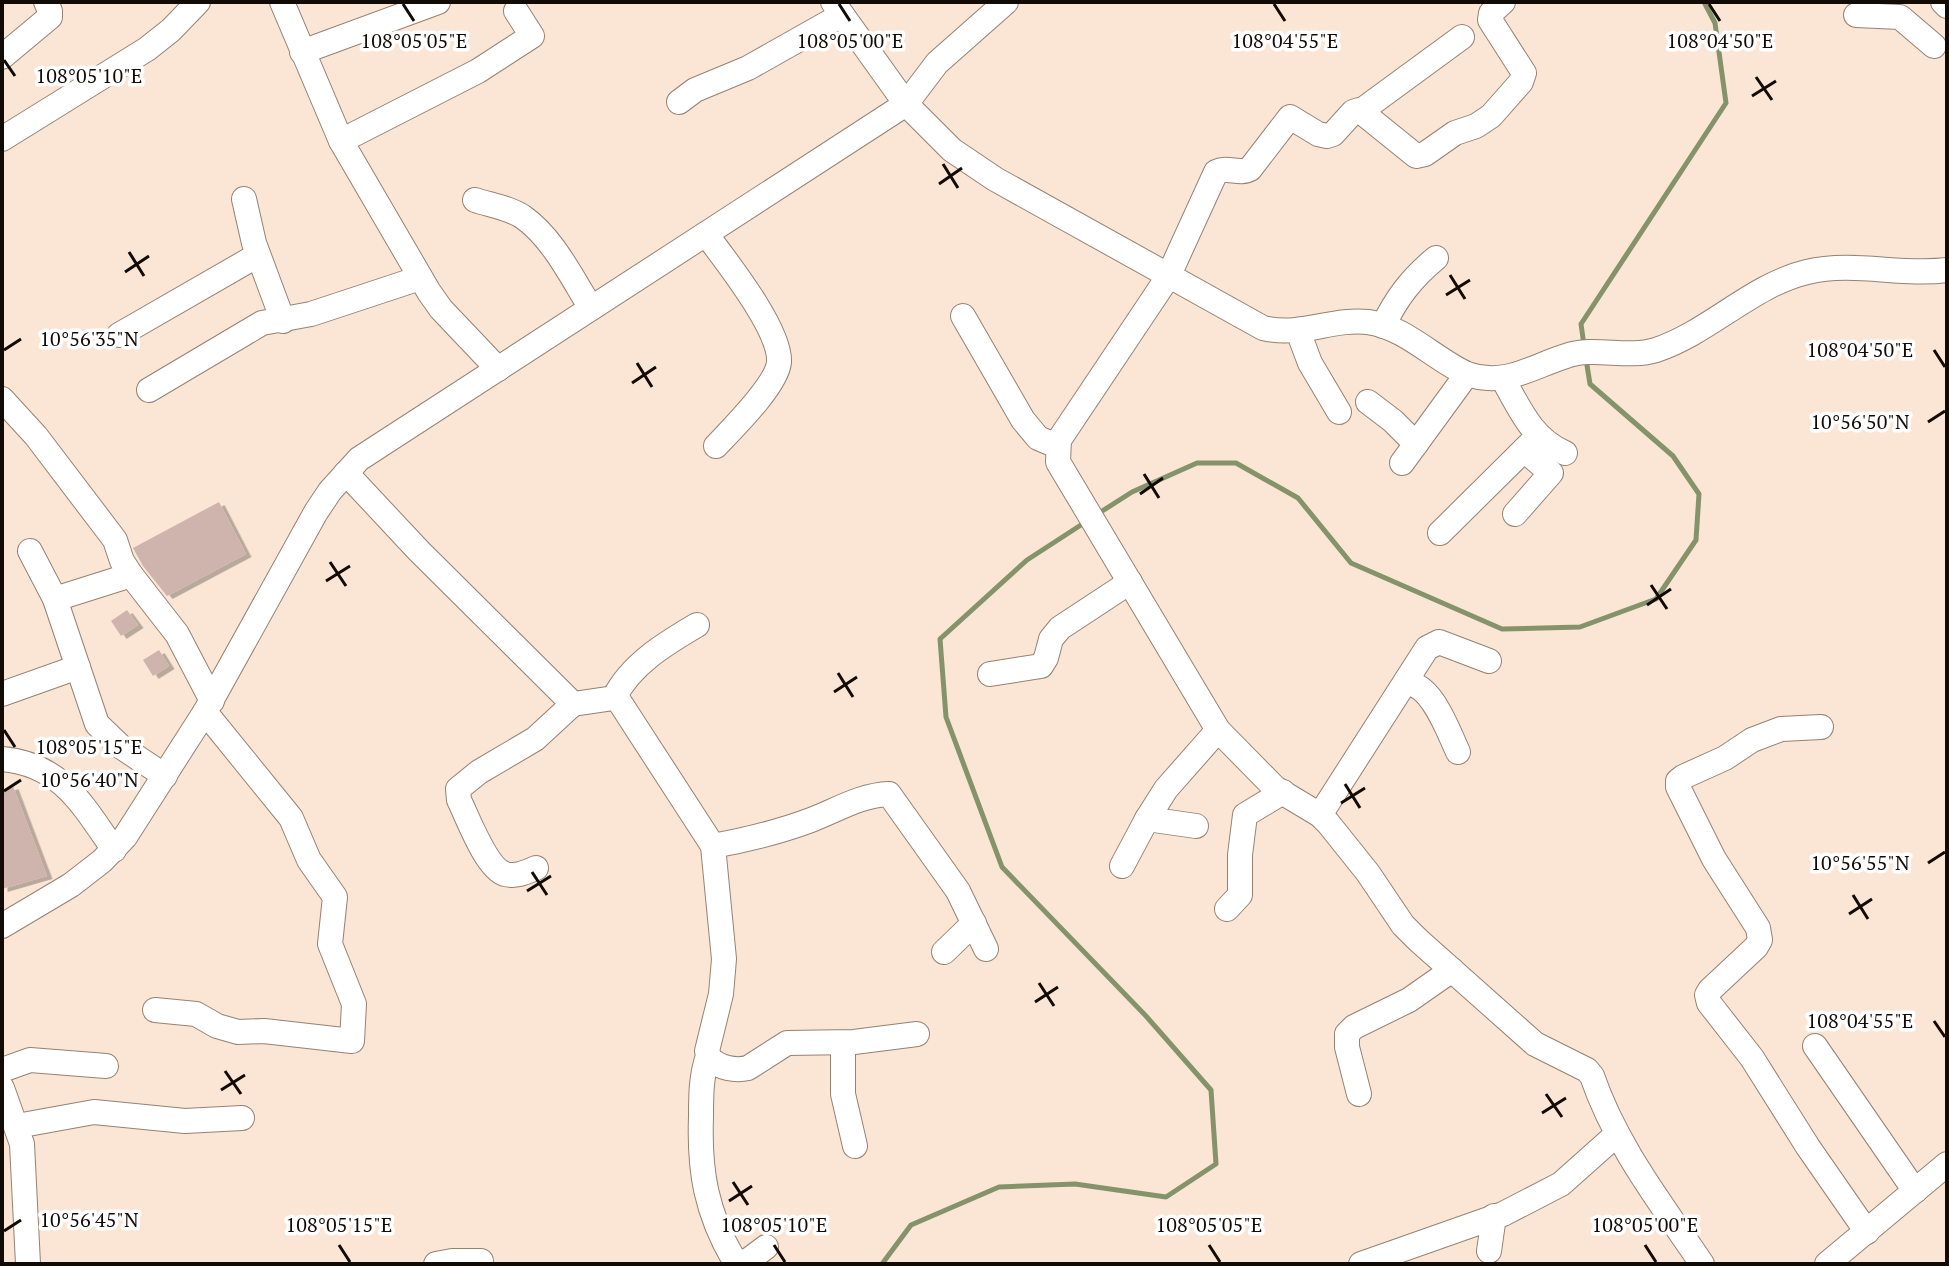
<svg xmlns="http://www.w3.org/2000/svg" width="1949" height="1266" font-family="'PT Serif',serif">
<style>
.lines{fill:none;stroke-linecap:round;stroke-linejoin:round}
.stream{stroke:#85936b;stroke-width:5}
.building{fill:#cfb4ae;filter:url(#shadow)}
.minor-casing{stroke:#958273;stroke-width:26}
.minor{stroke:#fff;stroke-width:24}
.ticks{fill:none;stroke:#110a05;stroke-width:3}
.ticks-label{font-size:20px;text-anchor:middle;fill:#110a05;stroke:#fff;stroke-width:7;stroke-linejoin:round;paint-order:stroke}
</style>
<defs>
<filter id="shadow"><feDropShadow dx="5.5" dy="3" stdDeviation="0" flood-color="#0004"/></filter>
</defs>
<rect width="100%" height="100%" fill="#fbe6d5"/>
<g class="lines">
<g class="stream">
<path d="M1584,345L1581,324L1726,103L1715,23L1704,2"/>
<path d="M1096,515L1132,492L1197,463H1236L1298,498L1351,563L1502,629L1580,627L1656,599L1696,540L1699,494L1673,456L1590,384L1586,359"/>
<path d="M882,1264L911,1225L999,1187L1075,1184L1166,1197L1216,1164L1211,1090L1146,1016L1002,867L946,717L940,639L1027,560L1084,523"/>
</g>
</g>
<g class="building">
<path d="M219,502L246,554L167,596L143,566L133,548Z"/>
<path d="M127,610L138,625L121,636L111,621Z"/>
<path d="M159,650L169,666L153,676L143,660Z"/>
<path d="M13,786L47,876L2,889V790Z"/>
</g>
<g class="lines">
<defs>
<g id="minor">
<path d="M282,2L341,141L429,292L441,309L498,369"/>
<path d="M833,2L906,104L952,150L995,179L1263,328C1302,337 1332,318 1368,322C1405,327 1434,359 1467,374C1505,387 1531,367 1566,356C1594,346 1627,359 1656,350C1710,332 1752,285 1807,272C1853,261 1901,276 1947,270"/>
<path d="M1503,2L1491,13L1490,20L1524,73L1521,82L1491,116L1476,126L1455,133L1425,154L1416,156L1359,110L1353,112L1333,134L1327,136L1318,134L1290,117L1250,169C1239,175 1228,166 1216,172L1168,277L1059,440L1058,462L1218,730L1275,788L1320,815L1328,823L1368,873L1403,925L1418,940L1535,1044L1587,1070L1592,1076C1616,1146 1661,1203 1702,1264"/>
<path d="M1943,2L1947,6"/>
<path d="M1856,15L1900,17L1934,46"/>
<path d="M302,52L438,2"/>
<path d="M2,57L50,17V11L46,2"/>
<path d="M679,102L695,90L748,68L842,15"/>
<path d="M1361,111L1462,37"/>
<path d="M2,139L147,49L171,30L198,2"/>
<path d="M341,141L478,71L532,36L516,11"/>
<path d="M244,199L254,243L283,321"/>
<path d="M475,200C490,205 510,208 523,217C553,238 572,278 591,308"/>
<path d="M706,234C726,261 781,330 779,362C777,385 732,429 716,446"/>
<path d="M963,316L1023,420L1038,438L1057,446"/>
<path d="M1383,326C1397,297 1412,278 1436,258"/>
<path d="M1298,331L1310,363L1339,412"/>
<path d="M119,335L258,255"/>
<path d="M1503,379C1520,409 1532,439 1565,453"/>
<path d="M149,390L262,323L311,314L420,278"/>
<path d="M2,399L36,436L115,540L122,561L131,575L177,634L212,701"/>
<path d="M1368,402L1393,421L1416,444"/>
<path d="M1402,463L1467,374"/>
<path d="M346,473L419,551L573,704L614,698L619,701L713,846L724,959L721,994L707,1051L710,1059C720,1068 735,1071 748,1068L787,1043L854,1042L917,1034"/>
<path d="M1515,514L1551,473L1524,450"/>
<path d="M1440,533L1538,436"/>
<path d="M30,551L55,599"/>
<path d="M131,575L55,599L97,724L120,746L165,776"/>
<path d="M990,674L1041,666L1046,658L1051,639L1060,628L1130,582"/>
<path d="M1405,684C1431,681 1448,731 1458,752"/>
<path d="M2,694L78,667"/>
<path d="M614,698C631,664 665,644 697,625"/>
<path d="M1821,727L1781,729L1752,740L1725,758L1683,777L1678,781V787L1714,859L1758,928L1760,940L1756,947L1710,990L1707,995L1709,1003L1752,1058L1808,1147L1867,1232"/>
<path d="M2,759C61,764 83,805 114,850"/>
<path d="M1320,815L1427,648L1439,642L1489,661"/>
<path d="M1147,819L1196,826"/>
<path d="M713,846C746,840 779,832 811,820C837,810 861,795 889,794L958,891L986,949"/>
<path d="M1122,866L1147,819L1166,789L1218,730"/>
<path d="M536,868C526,872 517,877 505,874C486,868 468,818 459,800L458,789L479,772L535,739L573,704"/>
<path d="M1227,909L1240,895V855L1245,815L1283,792"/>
<path d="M2,926L71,885L102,861L125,837L205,712L316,512L330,491L359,459L906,104L937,63L1006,2"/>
<path d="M944,952L974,923"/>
<path d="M155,1010L196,1014L217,1026L238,1032L264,1031L352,1041L354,1004L330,944L335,897L309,860L291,818L205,712"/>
<path d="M843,1043V1094L855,1146"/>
<path d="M1815,1046L1915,1191"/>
<path d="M708,1056C701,1076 701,1096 701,1117C699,1171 706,1212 734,1260L746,1262L766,1247"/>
<path d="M2,1070L30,1060L106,1066"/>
<path d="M2,1088L22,1144L28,1264"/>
<path d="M1359,1094L1347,1047V1034L1354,1027L1409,1000L1452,970"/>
<path d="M17,1126L94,1112L185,1121L242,1118"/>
<path d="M1489,1251L1494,1216"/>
<path d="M436,1264L452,1261H481"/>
<path d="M1361,1264L1503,1214L1561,1184L1616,1135"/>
<path d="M1827,1264L1947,1164"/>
</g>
</defs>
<use href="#minor" class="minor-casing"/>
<use href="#minor" class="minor"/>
</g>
<path class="ticks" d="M403,4L414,21M839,4L850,21M1274,4L1285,21M1709,4L1720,21M4,60L15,76M1756,77L1772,100M1752,96L1776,81M943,164L958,188M939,184L962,168M129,252L144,276M125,272L149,256M1450,275L1465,299M1446,295L1470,280M4,350L21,339M1934,350L1945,367M637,363L652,387M632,383L656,367M1928,422L1945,411M1144,474L1159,498M1140,494L1163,478M330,562L346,586M326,581L350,566M1651,585L1667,609M1647,605L1671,589M838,673L853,697M834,692L857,677M4,730L15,747M1345,784L1360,808M4,791L21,780M1341,803L1365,788M1928,863L1945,852M532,872L547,895M527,891L551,876M1853,895L1868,919M1849,914L1872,899M1039,983L1054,1006M1035,1002L1058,987M1934,1021L1945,1037M225,1071L241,1094M221,1090L245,1075M1546,1094L1562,1117M1542,1113L1566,1098M733,1182L748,1205M729,1201L752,1186M4,1231L21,1220M339,1245L350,1262M774,1245L785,1262M1209,1245L1220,1262M1645,1245L1656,1262"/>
<g class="ticks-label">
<text x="414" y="48">108°05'05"E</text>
<text x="850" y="48">108°05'00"E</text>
<text x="1285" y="48">108°04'55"E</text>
<text x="1720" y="48">108°04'50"E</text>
<text x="89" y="83">108°05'10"E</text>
<text x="89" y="346">10°56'35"N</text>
<text x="1860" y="357">108°04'50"E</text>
<text x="1860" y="429">10°56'50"N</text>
<text x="89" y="754">108°05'15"E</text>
<text x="89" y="787">10°56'40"N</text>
<text x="1860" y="870">10°56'55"N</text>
<text x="1860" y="1028">108°04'55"E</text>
<text x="89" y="1227">10°56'45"N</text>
<text x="339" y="1232">108°05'15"E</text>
<text x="774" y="1232">108°05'10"E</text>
<text x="1209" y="1232">108°05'05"E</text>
<text x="1645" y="1232">108°05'00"E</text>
</g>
<rect width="1949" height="1266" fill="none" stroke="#110a05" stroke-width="8"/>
</svg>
